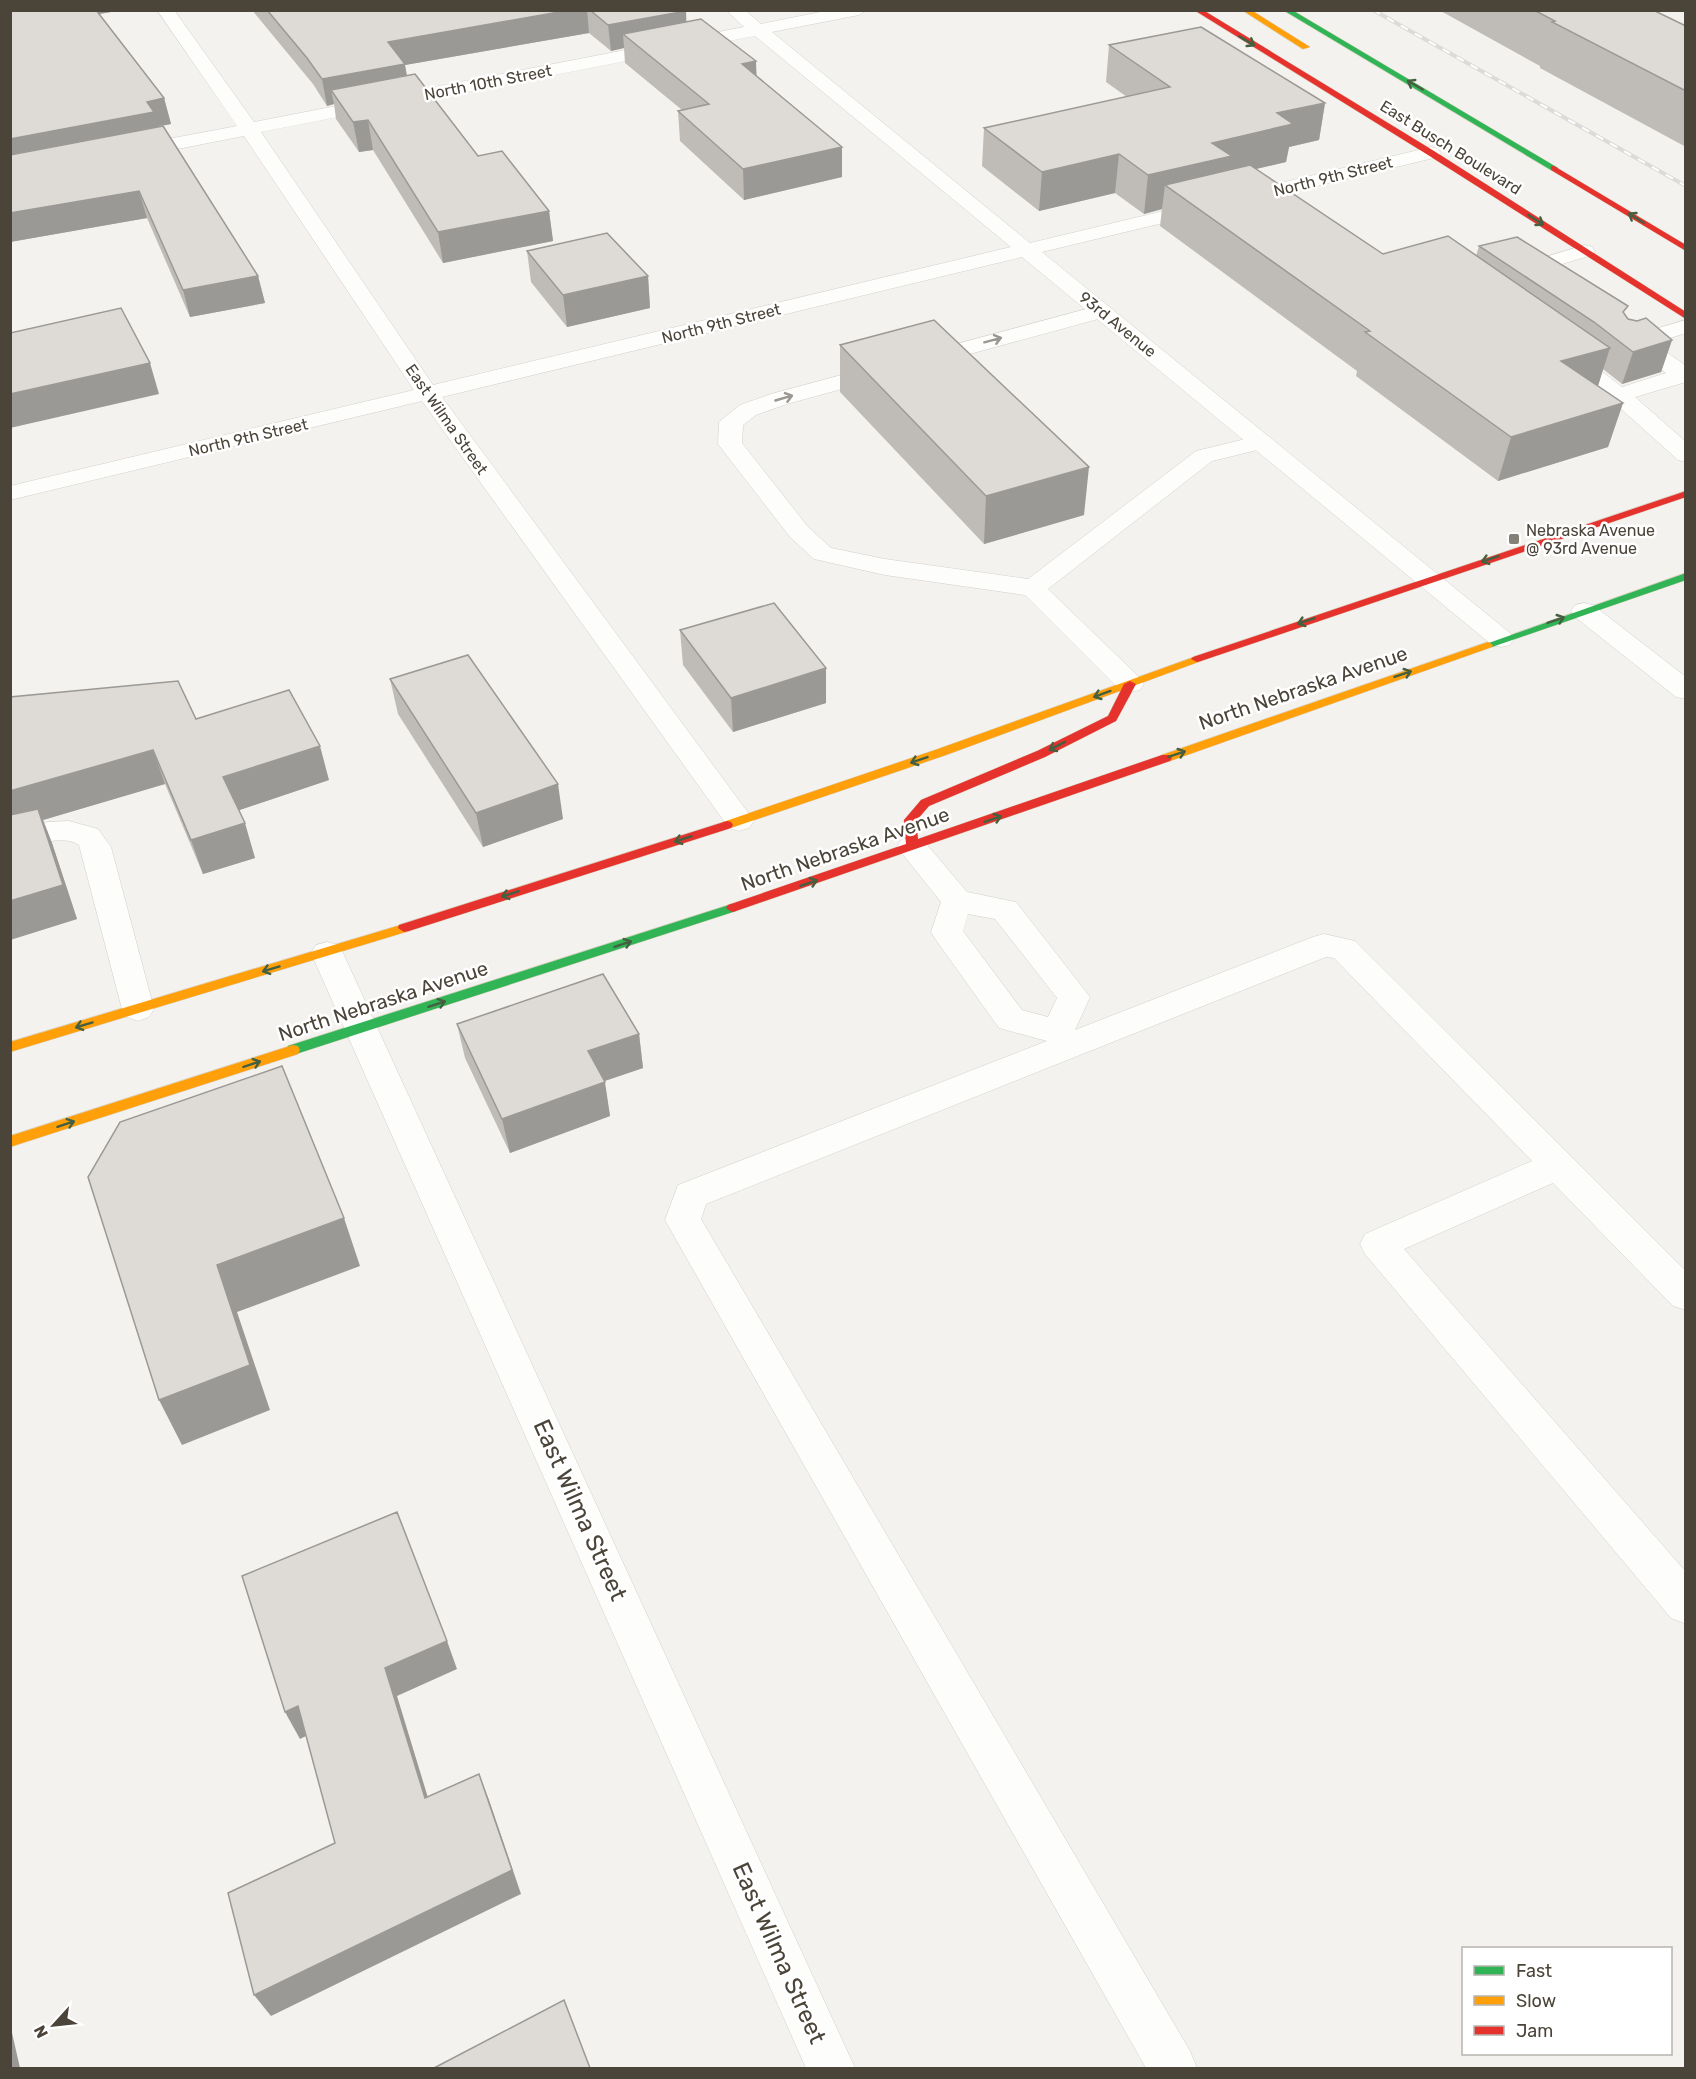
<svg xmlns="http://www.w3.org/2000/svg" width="1696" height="2079" font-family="Rubik,sans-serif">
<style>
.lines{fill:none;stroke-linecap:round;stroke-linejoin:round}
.lane-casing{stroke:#d2d0cb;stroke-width:1}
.street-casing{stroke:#d2d0cb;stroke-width:1}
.fast-casing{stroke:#d6cebb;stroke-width:1}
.slow-casing{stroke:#d6cebb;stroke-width:1}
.jam-casing{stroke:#d6cebb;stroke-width:1}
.lane{fill:#fdfdfc;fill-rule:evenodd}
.street{fill:#fdfdfc;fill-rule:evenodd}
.fast{fill:#30b455;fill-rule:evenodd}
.slow{fill:#ff9f0a;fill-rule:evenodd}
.jam{fill:#e5322d;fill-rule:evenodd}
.rail-casing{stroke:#dbdbda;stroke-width:4}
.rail{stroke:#fff;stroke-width:2;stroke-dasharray:8;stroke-linecap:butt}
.wall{fill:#bfbcb8}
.shaded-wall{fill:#9b9996}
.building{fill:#dedbd6;stroke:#9b9996;stroke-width:1.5}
.oneway{stroke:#446040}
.oneway2{stroke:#9b9791}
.poi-dot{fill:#868178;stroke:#fff;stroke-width:2}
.labels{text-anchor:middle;stroke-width:5;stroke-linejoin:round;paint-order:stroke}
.far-street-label{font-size:16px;fill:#4b4439;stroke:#fff}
.far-poi-label{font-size:16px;fill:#4b4439;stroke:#fff;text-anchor:start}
.street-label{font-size:20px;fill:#4b4439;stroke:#fff}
.near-street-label{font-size:24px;fill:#4b4439;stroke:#fff}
</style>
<rect width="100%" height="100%" fill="#f4f2ee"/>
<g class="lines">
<defs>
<g id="lane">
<path d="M1585,245L1592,247L1595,251L1592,255L1529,274L1522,272L1519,268L1522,264Z"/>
<path d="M1101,305L1109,306L1112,311L1109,316L787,404L756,415L743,425L742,443L808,527L831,548L885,559L1028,579L1196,451L1262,435L1270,437L1274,442L1270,447L1212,461L1048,589L1140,678L1144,684L1140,690L1130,692L1120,690L1025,595L885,575L814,559L790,537L718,444L719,422L740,405L771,394Z"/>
<path d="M1686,320V333L1654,343L1686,366V382L1635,397L1686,442V462L1678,460L1611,400L1554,354L1557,349L1565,347L1573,349L1622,387L1666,373L1634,349L1626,351L1618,349L1615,344L1621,338L1618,334L1621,329L1629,327L1641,333Z"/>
<path d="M1584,603L1593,605L1686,677V699L1676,697L1575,617L1571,611L1575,605Z"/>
<path d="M69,821L98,829L111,847L154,1009L149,1017L138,1021L127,1017L122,1009L79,845C61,833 29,847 10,852V832L48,822Z"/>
<path d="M912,837L923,840L967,892L1016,902L1090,997L1075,1030L1313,937L1324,934L1355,941L1686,1271V1310L1673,1306L1553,1183L1404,1249L1686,1572V1624L1671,1618L1365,1254L1360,1244L1365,1234L1532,1161L1334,958L1326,957L706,1204L701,1219L1190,2051L1197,2068H1146L665,1220L678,1185L1047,1041L999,1028L936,940L931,932L941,902L897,847L901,840ZM968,914L995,919L1057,998L1048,1017L1022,1010L963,931Z"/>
</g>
<g id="street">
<path d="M157,10H174L254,122L744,27L726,10H745L761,24L830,10H867L859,15L772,32L1030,243L1431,147L1438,149L1441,153L1438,157L1042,252L1510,633L1514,639L1510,645L1501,647L1492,645L1022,257L442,397L749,814L754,821L749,828L739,831L729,828L422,401L10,500V486L414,390L244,136L131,158L124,156L121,152L124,148L131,146L237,126ZM755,36L1011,247L433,385L261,132Z"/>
<path d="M327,942L338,945L343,953L855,2068H806L311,953L316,945Z"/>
</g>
<g id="fast">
<path d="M1283,10H1292L1558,168L1551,170Z"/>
<path d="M1686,573V580L1492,647H1484L1483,645Z"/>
<path d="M732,904L738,908L736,911L293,1055L286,1050L288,1046Z"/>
</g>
<g id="slow">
<path d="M1242,10H1251L1310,47L1303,49Z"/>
<path d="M1488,642L1493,645L1492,647L1170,761H1162L1160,758L1162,755Z"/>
<path d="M1197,656L1201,657V661L946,755L731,828H723L721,825L723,822L938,749Z"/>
<path d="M404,924L409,925L410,928L409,931L10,1052V1042Z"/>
<path d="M293,1045L298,1046L300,1050L298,1054L10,1147V1136Z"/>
</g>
<g id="jam">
<path d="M1194,10H1203L1434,151L1686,312V319L1428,155Z"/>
<path d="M1554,166L1686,245V251L1551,170V166Z"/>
<path d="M1686,491V497L1201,661L1197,662L1191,659L1193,657Z"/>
<path d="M1130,681L1136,684L1116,721L1045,757L929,806L916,821L918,839L1162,755H1170L1172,758L1170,761L736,911L732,912L726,908L728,905L906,844L904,820L921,800L1037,751L1108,716L1124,684Z"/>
<path d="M727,821L731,822L733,825L731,828L409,931L404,932L398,928L399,925Z"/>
</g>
</defs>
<use href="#lane" class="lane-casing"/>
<use href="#street" class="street-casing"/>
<use href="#fast" class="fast-casing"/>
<use href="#slow" class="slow-casing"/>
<use href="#jam" class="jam-casing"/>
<use href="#lane" class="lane"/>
<use href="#street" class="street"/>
<use href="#fast" class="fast"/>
<use href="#slow" class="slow"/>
<use href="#jam" class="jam"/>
<defs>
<path id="rail" d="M1373,10L1686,186"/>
</defs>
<use href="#rail" class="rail-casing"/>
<use href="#rail" class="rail"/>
</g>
<g class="wall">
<path d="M10,10L111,12L99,14L164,98L171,124L158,127L258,276L265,303L190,317L147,218L10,242Z"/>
<path d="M252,10H686V22L756,76L842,147V177L744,200L680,141L678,111L682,110L625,63L624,48L611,51L589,33L405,65L407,75L478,156L549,211L553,241L443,263L373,150L359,152L336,119L334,104L327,106L313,84Z"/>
<path d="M1439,10H1653L1686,26V147L1540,68V66Z"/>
<path d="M1109,45L1325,103L1319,140L1289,147L1286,162L1256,169L1383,254L1476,256L1479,246L1625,315L1628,319L1672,340L1661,372L1622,384L1603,369L1598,386L1623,403L1608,447L1498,481L1356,376L1357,371L1160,226L1162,209L1144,214L1115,193L1039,211L982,166L984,128L1127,97L1106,82Z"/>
<path d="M527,251L648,276L650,308L567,327L531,282Z"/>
<path d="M840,345L1084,515L984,544L840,392Z"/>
<path d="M680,630L826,703L733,732L683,665Z"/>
<path d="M390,679L563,819L483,847L398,714Z"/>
<path d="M10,697L329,780L239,810L255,858L203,874L165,784L43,820L52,843L77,919L10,940Z"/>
<path d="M457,1024L639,1034L643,1068L604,1081L610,1116L510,1153L465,1058Z"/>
</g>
<g class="shaded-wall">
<path d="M87,10H110L111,12L88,16Z"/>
<path d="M570,10H587L589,33L405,65L409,90H331L334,104L327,106L322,79L388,42Z"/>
<path d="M686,11L687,36L623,34L624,48L611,51L608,25Z"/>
<path d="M756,61L757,90L742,64Z"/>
<path d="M164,98L171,124L158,126L161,138L10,167V139L147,102Z"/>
<path d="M1325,103L1319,140L1289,147L1286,162L1229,175L1165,185L1162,209L1144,214L1148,175L1212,143L1277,113Z"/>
<path d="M368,120L373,150L359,152L353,122Z"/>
<path d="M842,147V177L744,200L743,169Z"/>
<path d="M1119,154L1115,193L1039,211L1042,172Z"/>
<path d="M139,191L147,218L10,242V213Z"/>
<path d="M549,211L553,241L443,263L438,232Z"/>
<path d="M258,276L265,303L190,317L183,290Z"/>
<path d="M648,276L650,308L567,327L563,295Z"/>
<path d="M1672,340L1661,372L1622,384L1633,352Z"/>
<path d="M1610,348L1596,392L1561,361Z"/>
<path d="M150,363L159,394L10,428V394Z"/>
<path d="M1623,403L1608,447L1498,481L1511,437Z"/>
<path d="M1089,467L1084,515L984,544L986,496Z"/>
<path d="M826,668V703L733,732L731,698Z"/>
<path d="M320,746L329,780L234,812L223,777Z"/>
<path d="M153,750L165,784L43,820L52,843L77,919L10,940V791Z"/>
<path d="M558,784L563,819L483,847L476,813Z"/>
<path d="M245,823L255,858L203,874L191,840Z"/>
<path d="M639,1034L643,1068L593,1085L588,1051Z"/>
<path d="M605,1082L610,1116L510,1153L502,1119Z"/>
<path d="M344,1218L360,1266L237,1312L270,1410L182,1445L159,1400L217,1265Z"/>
<path d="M447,1641L457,1669L397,1696L436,1824L425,1798L385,1668Z"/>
<path d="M298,1706L312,1733L300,1739L285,1712Z"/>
<path d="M479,1774L489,1800L521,1894L271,2016L254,1995Z"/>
<path d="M10,2024L20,2068H10Z"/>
</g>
<g class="building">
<path d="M10,10H96L164,98L147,102L154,112L10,139Z"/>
<path d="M267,10H570L388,42L405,64L322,79L307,58Z"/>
<path d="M590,10H686V11L608,25Z"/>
<path d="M1534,10H1653L1686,26V91L1552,22L1555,21Z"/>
<path d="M701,19L756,61L742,64L842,147L743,169L678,111L709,104L623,34Z"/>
<path d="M1201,27L1325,103L1277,113L1293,124L1212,143L1232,156L1148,175L1119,154L1042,172L984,128L1170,87L1109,45Z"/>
<path d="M415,74L478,156L502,151L549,211L438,232L368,120L353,122L331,90Z"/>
<path d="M163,126L258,276L183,290L139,191L10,213V155Z"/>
<path d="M1250,165L1383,254L1448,236L1610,348L1561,361L1623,403L1511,437L1365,332L1370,331L1165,185Z"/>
<path d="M607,233L648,276L563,295L527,251Z"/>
<path d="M1517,237L1628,306L1623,312L1628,319L1637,321L1646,318L1672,340L1633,352L1594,322L1479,246Z"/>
<path d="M121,308L150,363L10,394V333Z"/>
<path d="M934,320L1089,467L986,496L840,345Z"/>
<path d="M774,603L826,668L731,698L680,630Z"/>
<path d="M468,655L558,784L476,813L390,679Z"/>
<path d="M178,681L196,719L289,690L320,746L223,777L245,823L191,840L153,750L10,791V697Z"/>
<path d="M38,809L63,885L10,901V815Z"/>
<path d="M603,974L639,1034L588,1051L605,1082L502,1119L457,1024Z"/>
<path d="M282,1066L344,1218L217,1265L250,1365L159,1400L88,1177L120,1122Z"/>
<path d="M397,1512L447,1641L385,1668L425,1798L479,1774L512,1870L254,1995L228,1893L335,1843L298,1706L285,1712L242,1576Z"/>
<path d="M564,2000L590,2068H434Z"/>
</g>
<defs><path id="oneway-shaft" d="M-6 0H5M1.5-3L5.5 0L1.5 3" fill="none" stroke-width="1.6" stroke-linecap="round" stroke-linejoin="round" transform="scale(1.5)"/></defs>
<g class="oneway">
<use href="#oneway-shaft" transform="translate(1247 41) rotate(31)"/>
<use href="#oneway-shaft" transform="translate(1415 85) rotate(-150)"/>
<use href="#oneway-shaft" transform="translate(1636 218) rotate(-148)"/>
<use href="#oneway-shaft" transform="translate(1536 220) rotate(33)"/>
<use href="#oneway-shaft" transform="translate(1490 559) rotate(162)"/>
<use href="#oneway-shaft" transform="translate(1556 620) rotate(-19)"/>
<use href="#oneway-shaft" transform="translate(1306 621) rotate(161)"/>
<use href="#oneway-shaft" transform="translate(1403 674) rotate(-19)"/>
<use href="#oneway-shaft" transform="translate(1102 694) rotate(160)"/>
<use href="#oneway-shaft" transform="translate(1057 746) rotate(153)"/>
<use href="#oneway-shaft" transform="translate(1177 754) rotate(-19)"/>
<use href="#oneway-shaft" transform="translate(919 760) rotate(161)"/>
<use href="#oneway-shaft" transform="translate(993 819) rotate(-19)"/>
<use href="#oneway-shaft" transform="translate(683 839) rotate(162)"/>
<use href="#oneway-shaft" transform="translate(809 883) rotate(-19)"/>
<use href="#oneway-shaft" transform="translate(510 894) rotate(162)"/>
<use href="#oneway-shaft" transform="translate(623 944) rotate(-18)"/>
<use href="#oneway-shaft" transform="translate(271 969) rotate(163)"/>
<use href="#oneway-shaft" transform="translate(437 1004) rotate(-18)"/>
<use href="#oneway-shaft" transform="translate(84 1025) rotate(163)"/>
<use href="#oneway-shaft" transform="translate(252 1064) rotate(-18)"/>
<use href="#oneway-shaft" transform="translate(66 1124) rotate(-18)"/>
</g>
<g class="oneway2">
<use href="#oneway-shaft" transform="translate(993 340) rotate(-15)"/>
<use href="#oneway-shaft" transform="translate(784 398) rotate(-16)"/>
</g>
<rect class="poi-dot" x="1508" y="533" width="12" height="12" rx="3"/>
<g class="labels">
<g class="far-street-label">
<text transform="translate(488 82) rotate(-11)" y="6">North 10th Street</text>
<text transform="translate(1451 147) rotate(32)" y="6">East Busch Boulevard</text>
<text transform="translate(1333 176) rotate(-14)" y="6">North 9th Street</text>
<text transform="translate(721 323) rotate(-14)" y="6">North 9th Street</text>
<text transform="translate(1118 324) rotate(39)" y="6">93rd Avenue</text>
<text transform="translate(447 419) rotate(55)" y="6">East Wilma Street</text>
<text transform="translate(248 437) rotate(-13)" y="6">North 9th Street</text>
</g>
<g class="far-poi-label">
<text x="1526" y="536">Nebraska Avenue<tspan x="1526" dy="18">@ 93rd Avenue</tspan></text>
</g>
<g class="street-label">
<text transform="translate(1303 688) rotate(-19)" y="7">North Nebraska Avenue</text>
<text transform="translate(845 849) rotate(-19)" y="7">North Nebraska Avenue</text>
<text transform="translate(383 1001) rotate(-18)" y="7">North Nebraska Avenue</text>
</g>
<g class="near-street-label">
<text transform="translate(580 1510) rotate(66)" y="8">East Wilma Street</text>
<text transform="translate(779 1953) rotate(66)" y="8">East Wilma Street</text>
</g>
</g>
<rect width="1696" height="2079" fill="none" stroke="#4b4439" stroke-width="24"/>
<rect x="1462" y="1947" width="210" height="108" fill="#ffffff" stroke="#b7b4b0" stroke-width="1.5"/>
<rect x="1474" y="1966" width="30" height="9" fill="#30b455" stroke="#b7b4b0" stroke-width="1.5"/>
<text x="1516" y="1977" font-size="18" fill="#4b4439">Fast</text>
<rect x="1474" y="1996" width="30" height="9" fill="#ff9f0a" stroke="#b7b4b0" stroke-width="1.5"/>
<text x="1516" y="2007" font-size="18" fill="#4b4439">Slow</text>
<rect x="1474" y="2026" width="30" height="9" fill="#e5322d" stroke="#b7b4b0" stroke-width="1.5"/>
<text x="1516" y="2037" font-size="18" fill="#4b4439">Jam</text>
<g transform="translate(54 2025) rotate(243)" stroke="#ffffff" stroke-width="4.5" paint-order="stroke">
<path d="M0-4.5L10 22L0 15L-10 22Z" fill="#4b4439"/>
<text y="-9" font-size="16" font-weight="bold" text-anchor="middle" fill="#4b4439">N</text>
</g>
</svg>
